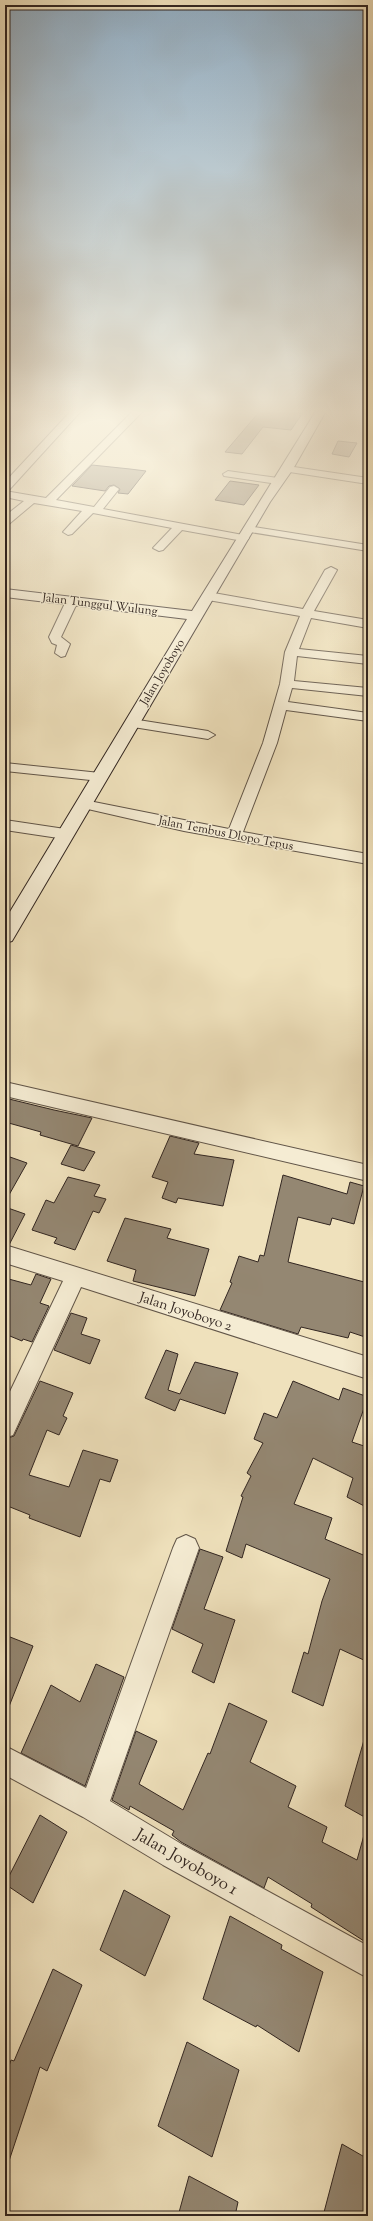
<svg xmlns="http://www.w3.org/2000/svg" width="373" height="2221" font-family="'Sorts Mill Goudy',serif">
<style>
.building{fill:#948772;stroke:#322621}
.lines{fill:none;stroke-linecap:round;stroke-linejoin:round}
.street-casing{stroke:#615548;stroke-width:2}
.secondary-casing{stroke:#322621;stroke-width:2}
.street{fill:#f5ecd3;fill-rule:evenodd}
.secondary{fill:#f5ecd3;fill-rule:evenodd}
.labels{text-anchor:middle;stroke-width:3;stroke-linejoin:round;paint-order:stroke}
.far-street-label{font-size:12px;fill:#322621;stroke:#f5ecd3}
.street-label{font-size:14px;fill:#322621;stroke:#f5ecd3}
.near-street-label{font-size:17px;fill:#322621;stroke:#f5ecd3}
</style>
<rect width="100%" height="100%" fill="#efe1bc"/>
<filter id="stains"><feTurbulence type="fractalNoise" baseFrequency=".005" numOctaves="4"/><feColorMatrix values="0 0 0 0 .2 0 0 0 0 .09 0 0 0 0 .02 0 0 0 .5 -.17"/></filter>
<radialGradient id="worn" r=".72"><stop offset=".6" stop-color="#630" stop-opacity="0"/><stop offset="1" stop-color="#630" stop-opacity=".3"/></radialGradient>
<g class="building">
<path d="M260,411H304L291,430L263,427L242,454L225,452Z"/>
<path d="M338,441L357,443L349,457L332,454Z"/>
<path d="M92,465L130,469L146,471L128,494L118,493L120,489L114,485L109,486L105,491L72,486Z"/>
<path d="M230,481L259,485L244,505L215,500Z"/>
<path d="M5,1098L54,1110L92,1118L78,1146L40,1135L41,1132L5,1122Z"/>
<path d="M170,1136L199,1143L194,1154L234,1160L223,1206L178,1198L176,1203L162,1198L168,1182L152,1177Z"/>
<path d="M71,1145L95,1152L84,1171L61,1164Z"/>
<path d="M10,1157L27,1163L5,1202V1167Z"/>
<path d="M283,1175L347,1194L350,1182L364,1186L354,1224L332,1218L330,1225L298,1217L288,1262L368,1283V1338L350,1332L348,1338L301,1327L298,1334L220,1310L232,1283L230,1282L239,1256L258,1262L260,1255L264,1256Z"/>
<path d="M68,1177L100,1185L94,1196L106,1199L99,1213L93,1211L75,1250L54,1243L57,1238L32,1230L46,1200L54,1203Z"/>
<path d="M5,1207L25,1214L9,1245L5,1244Z"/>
<path d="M125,1218L171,1229L167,1238L209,1249L195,1296L133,1281L136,1270L107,1261Z"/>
<path d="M36,1274L51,1279L40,1303L49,1306L32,1342L23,1339L22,1341L5,1334V1278L31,1285Z"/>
<path d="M71,1313L87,1318L81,1334L100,1340L90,1364L54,1350Z"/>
<path d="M166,1350L178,1354L168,1390L180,1394L195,1362L238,1373L225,1414L180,1399L175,1411L145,1398Z"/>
<path d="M40,1381L73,1393L63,1416L67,1418L59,1435L47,1430L29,1475L69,1487L83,1450L118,1460L110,1482L100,1479L80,1537L29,1518L30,1515L5,1505V1439L14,1436Z"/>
<path d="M293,1381L339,1400L343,1388L368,1397L352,1442L364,1446L365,1443H368V1508L347,1497L353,1478L313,1458L294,1504L332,1518L325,1539L368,1557V1662L340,1649L323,1706L292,1692L304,1652L308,1654L322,1601L330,1579L246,1544L242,1558L226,1551L243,1497L241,1496L251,1476L247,1473L263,1443L254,1439L264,1413L277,1418Z"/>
<path d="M200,1549L223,1557L204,1609L235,1620L214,1683L192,1672L203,1644L172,1629Z"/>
<path d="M5,1635L33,1646L6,1714H5Z"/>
<path d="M96,1664L124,1677L85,1786L21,1753L51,1685L80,1702Z"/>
<path d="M229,1703L267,1721L250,1762L296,1786L288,1807L327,1827L322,1842L357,1860L364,1835L368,1836V1928L364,1941L311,1907L312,1904L268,1877L264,1888L181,1842L172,1835L174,1831L130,1806L129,1810L112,1800L136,1731L157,1741L139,1784L183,1810L208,1753L210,1754Z"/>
<path d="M364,1740L368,1741V1819L345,1806Z"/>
<path d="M40,1815L67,1832L33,1903L5,1884Z"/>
<path d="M124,1890L170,1916L145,1976L100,1950Z"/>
<path d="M230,1916L282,1945L281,1949L323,1972L299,2052L257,2025L256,2027L203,1999Z"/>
<path d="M53,1969L82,1985L47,2071L40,2067L8,2164H5V2078L11,2060L14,2061Z"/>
<path d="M187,2042L239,2070L212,2157L158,2126Z"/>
<path d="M342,2144L368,2159V2216H323Z"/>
<path d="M189,2176L238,2202L235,2216H178Z"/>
</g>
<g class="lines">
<defs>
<g id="street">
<path d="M71,411H81L9,490L5,491L46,498L133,411H143L56,500L94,507L110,487L114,486L119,489L103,509L243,535L249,538L247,540L243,541L182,530L163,550L159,551L153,548L172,528L93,513L72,534L68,535L63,532L82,511L34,503L9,524L5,525V516L24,501L5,497V482Z"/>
<path d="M287,466L368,478V484L283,471V467Z"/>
<path d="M228,471L278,478L283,481L278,484L224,476L223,474Z"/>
<path d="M248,526L368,545V551L244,531L243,529Z"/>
<path d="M331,567L337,570L314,611L368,620V628L311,618L299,649L368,656V664L297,656L294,681L368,688V696L292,688L288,702L368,713V721L286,710L277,743L243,832L368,854V864L184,831L79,807L77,804L79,801L84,800L229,829L263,743L280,684L285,652L300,616L208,600L202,596L208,592L303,609L325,570Z"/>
<path d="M72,597L78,601L61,637L70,644L65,656L61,657L55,653L57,645L52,643L49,637L66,601Z"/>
<path d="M132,719L208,731L215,735L208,739L127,726L125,723Z"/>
<path d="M5,763L100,773L107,777L100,781L5,771Z"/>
<path d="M5,820L65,829L70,831L73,834L70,837L65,839L5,830Z"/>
<path d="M5,1082L368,1165V1181L5,1096Z"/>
<path d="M5,1245L368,1357V1379L81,1287L13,1435L5,1438V1402L63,1281L5,1263Z"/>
<path d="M186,1535L195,1539L199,1548L110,1801L183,1845L368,1946V1978L163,1865L83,1817L5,1775V1746L86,1788L173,1548L177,1539Z"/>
</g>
<path id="secondary" d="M316,411H326L293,469L270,502L12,941L5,943V920L187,619L5,597V589L192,611Z"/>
</defs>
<use href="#street" class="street-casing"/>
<use href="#secondary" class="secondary-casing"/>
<use href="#street" class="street"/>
<use href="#secondary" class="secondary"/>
</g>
<linearGradient id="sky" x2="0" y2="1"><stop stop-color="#91acc1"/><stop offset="0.57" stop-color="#f8f2e1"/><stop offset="1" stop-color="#f8f2e1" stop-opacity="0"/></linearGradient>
<rect width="373" height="722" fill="url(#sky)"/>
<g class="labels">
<g class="far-street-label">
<text transform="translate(100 604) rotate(7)" y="4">Jalan Tunggul Wulung</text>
<text transform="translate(162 672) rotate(-59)" y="4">Jalan Joyoboyo</text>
<text transform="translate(226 833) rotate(11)" y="4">Jalan Tembus Dlopo Tepus</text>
</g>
<g class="street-label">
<text transform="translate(186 1311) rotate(18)" y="5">Jalan Joyoboyo 2</text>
</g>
<g class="near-street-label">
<text transform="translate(187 1861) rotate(30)" y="6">Jalan Joyoboyo 1</text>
</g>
</g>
<rect width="373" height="2221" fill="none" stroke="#efe1bc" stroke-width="20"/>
<rect x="6" y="6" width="361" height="2209" fill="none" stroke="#322621" stroke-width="2"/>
<rect x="10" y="10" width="353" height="2201" fill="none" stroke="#322621"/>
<rect width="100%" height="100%" filter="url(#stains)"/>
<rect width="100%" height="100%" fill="url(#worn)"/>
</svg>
